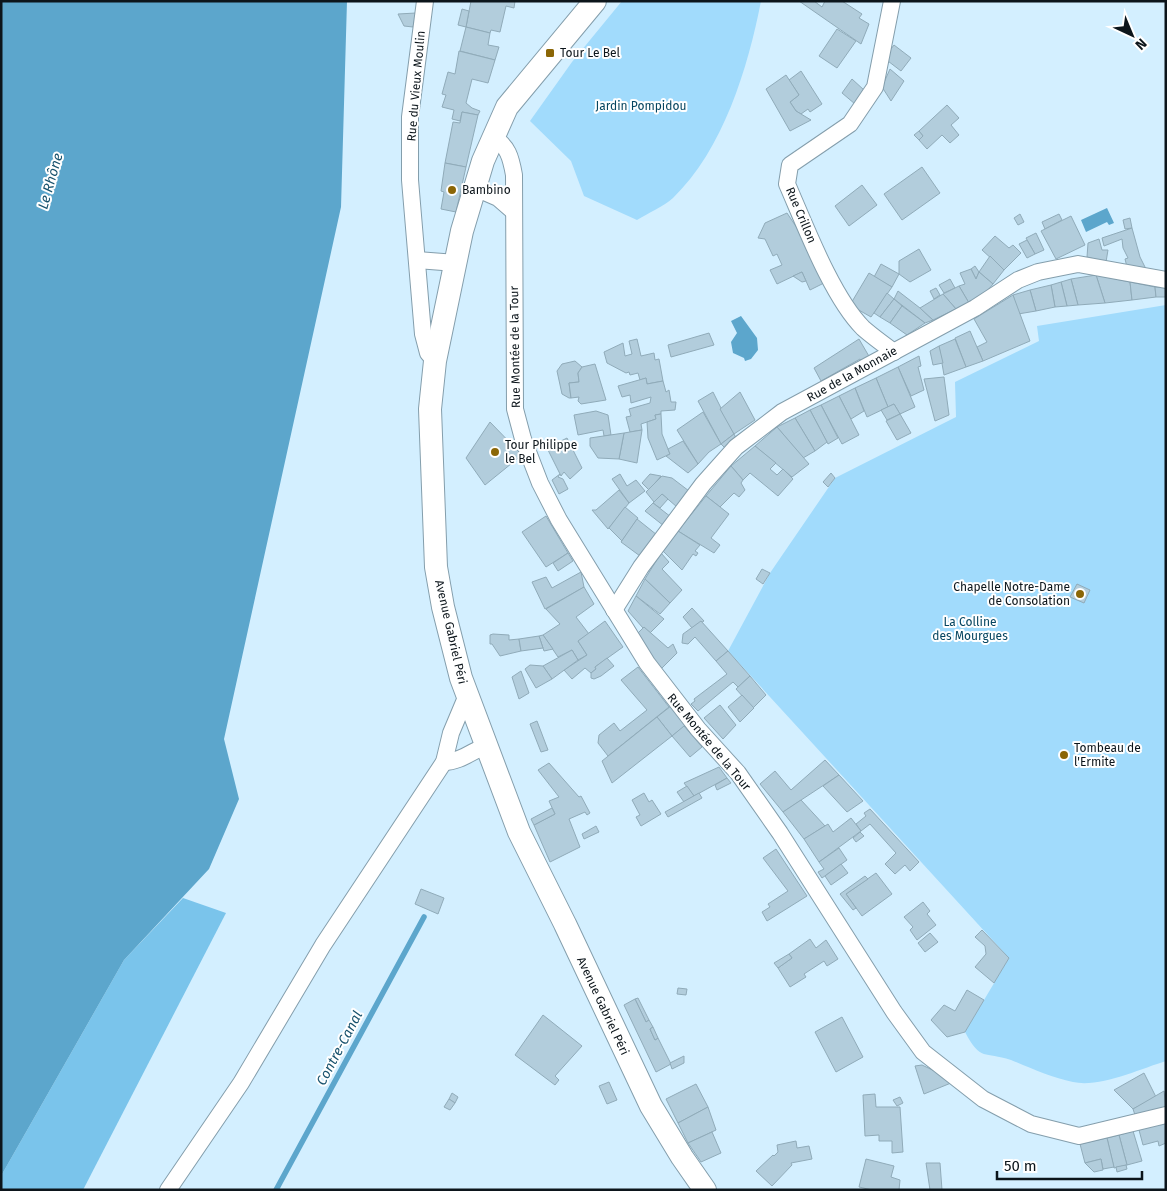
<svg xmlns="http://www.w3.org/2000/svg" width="1167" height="1191" font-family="'Fira Sans',sans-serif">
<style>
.green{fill:#a1dbfc}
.forest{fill:#7ac4eb}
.water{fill:#5ca6cc}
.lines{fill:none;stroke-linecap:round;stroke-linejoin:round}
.stream{stroke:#5ca6cc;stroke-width:5.5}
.building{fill:#b2cddc;stroke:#90abb9}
.minor-casing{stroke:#849eac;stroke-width:18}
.secondary-casing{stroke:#849eac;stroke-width:24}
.minor{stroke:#fff;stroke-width:16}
.secondary{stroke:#fff;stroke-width:22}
.poi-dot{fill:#8b6606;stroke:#fff;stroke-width:2}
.labels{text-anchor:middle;stroke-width:4;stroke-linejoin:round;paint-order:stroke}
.poi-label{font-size:12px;fill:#0c151b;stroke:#fff;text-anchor:start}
.street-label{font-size:12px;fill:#0c151b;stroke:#fff}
.park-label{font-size:12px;fill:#054560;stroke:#fff}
.water-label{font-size:14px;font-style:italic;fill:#19536e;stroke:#fff}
</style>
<rect width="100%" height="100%" fill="#d3efff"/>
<g class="green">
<path d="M622,1H761C748,68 723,150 673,198C663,207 648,213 637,220L584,196L571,161L530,121L572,62Z"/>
<path d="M1166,305V1061C1140,1069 1099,1088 1073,1082C1052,1078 1031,1068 1011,1060C984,1051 981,1062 965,1032L1009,958L728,651L770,573L835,478L956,417L955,382L1039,341L1037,326Z"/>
</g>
<path class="forest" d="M183,898L226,913L83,1190H1V1176L124,960Z"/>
<g class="water">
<path d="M1,1H347L341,207L224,739L239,799L209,869L124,960L1,1176Z"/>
<path d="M1107,208L1114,223L1109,225L1107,222L1086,232L1081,220Z"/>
<path d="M741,316L757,338L758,350L751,359L745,361L744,358L733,353L731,342L737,333L731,321Z"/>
</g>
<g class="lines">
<path class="stream" d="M276,1190L424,917"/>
</g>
<g class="building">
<path d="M515,1L514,8L506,6L500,32L491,30L490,33L466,27L471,1Z"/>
<path d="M799,1H814L822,7L825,1H842L862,14L859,18L869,24L861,44Z"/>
<path d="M462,9L469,11L466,27L458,25Z"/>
<path d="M416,13L413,27L404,26L398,14Z"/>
<path d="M466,27L490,33L488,45L499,47L495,60L460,51Z"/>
<path d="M837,29L856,41L837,68L819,56Z"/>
<path d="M894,45L911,58L901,71L884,58Z"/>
<path d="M459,51L495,60L488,83L472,79L466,103L472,108L480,111L478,115L462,112L460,121L452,119L454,110L442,107L446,95L442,94L448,72L455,74Z"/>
<path d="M890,69L904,81L891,101L882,87Z"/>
<path d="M801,71L822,104L810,112L808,109L801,114L796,111L790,102L799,95L789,80Z"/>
<path d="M786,75L799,95L790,102L796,111L811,120L790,131L766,89Z"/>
<path d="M852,79L864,90L855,104L842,93Z"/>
<path d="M947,105L959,118L951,125L959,135L950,143L942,135L927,149L919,140L923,136L919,131Z"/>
<path d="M462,112L478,115L466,167L445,163L453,122L460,123Z"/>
<path d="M919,131L923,136L919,140L914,135Z"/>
<path d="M445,163L466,167L456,212L441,209L444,192L441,191Z"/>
<path d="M922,167L940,193L902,220L884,194Z"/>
<path d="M862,185L877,205L849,226L835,206Z"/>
<path d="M787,213L805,240L824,283L810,290L802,272L777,284L770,270L782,265L777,254L773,256L765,239L758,238L765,223Z"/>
<path d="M1020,214L1024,222L1018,225L1014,218Z"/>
<path d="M1059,214L1062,220L1045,229L1042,222Z"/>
<path d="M1071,216L1085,245L1056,259L1041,231Z"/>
<path d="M1130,218L1132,228L1125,229L1123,220Z"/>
<path d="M1132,228L1140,257L1147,271L1127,267L1125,259L1128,258L1123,248L1122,239L1104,246L1102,238Z"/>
<path d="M1036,233L1044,250L1035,254L1026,238Z"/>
<path d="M995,236L1009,248L1013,245L1021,253L1004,270L982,250Z"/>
<path d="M1099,239L1102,250H1108L1106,262L1087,257L1088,243Z"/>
<path d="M1027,240L1035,254L1027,258L1019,244Z"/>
<path d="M919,249L931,270L910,282L899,274L892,287L874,277L881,264L899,274V261Z"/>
<path d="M990,256L1004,270L993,284L979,272Z"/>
<path d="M975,266L979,272L976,279L971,269Z"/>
<path d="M971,269L976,279L979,272L993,284L982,297L969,303L959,286L965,284L960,273Z"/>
<path d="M802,272L806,281L802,282L793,276Z"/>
<path d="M869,273L892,287L871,317L850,305Z"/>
<path d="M1096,275L1130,282L1132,300L1105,303Z"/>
<path d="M1096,275L1105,303L1078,305L1071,279Z"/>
<path d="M950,279L955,288L944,293L939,285Z"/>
<path d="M1071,279L1078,305L1067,306L1061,282Z"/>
<path d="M1061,282L1067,306L1055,307L1051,285Z"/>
<path d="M1130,282L1155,287L1156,297L1132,300Z"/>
<path d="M1051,285L1055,307L1036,311L1030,290Z"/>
<path d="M959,286L969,303L956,309L943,294Z"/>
<path d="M1155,287L1166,288V297H1156Z"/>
<path d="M936,288L940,295L934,299L930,291Z"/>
<path d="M1030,290L1036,311L1018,314L1013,295Z"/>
<path d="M898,291L920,308L933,320L925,323L894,299Z"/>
<path d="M887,293L894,299L880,317L874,313Z"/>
<path d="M943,294L956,309L933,320L920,308Z"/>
<path d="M1013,295L1030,341L983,361L977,347L987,342L974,319Z"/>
<path d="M894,299L902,306L890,323L880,317Z"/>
<path d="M902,306L925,323L907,335L890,323Z"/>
<path d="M970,331L983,361L966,367L955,338Z"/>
<path d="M709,333L714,345L671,357L668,345Z"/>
<path d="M637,339L641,356L654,353L655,360L659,359L663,381L647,384L646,378L640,380L638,373L630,375L629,372L626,373L607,363L604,352L623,343L625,356L632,354L629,341Z"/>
<path d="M859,339L870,358L863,363L860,359L821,381L814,368Z"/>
<path d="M955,339L966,367L944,375L939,346Z"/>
<path d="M939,346L943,363L933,365L930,351Z"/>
<path d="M919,356L921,366L918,367L924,390L911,396L898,367Z"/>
<path d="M575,361L582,367L578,373L579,382L569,383L571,398H569L562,394L557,371L562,364Z"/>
<path d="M595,364L606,400L581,404L578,401L579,397L571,398L569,383L579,382L578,373L582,367Z"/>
<path d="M898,367L915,407L900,414L894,404L888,407L876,378Z"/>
<path d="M944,377L949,415L935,421L924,379Z"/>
<path d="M646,378L647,384L663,381L666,392L669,390L671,402H676L675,410L661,411V414L655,415L656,419L641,424L642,430L630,432L626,417L631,416L629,409L650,403L651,397L631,403L630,395L622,397L618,386Z"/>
<path d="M876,378L888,407L867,417L855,388Z"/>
<path d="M855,388L864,411L851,419L839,396Z"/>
<path d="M713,392L734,434L721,444L698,401Z"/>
<path d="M740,392L755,420L734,434L720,409Z"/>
<path d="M839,396L859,435L842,444L821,405Z"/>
<path d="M894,404L900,414L887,420L881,410Z"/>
<path d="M821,405L838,438L828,444L810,410Z"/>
<path d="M810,410L827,442L815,451L795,418Z"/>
<path d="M596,411L608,415L611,435L604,436L603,430L578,435L574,415Z"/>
<path d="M703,412L721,444L709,452L698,464L677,430Z"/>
<path d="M661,414L662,434L670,454L657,460L648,438L647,422L656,419L655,415Z"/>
<path d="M900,414L911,433L897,440L886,421Z"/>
<path d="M795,418L815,451L803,458L777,427Z"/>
<path d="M490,422L522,455L485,485L466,458Z"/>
<path d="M777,427L809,464L792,477L755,446Z"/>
<path d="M642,430L637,463L619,459L624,433Z"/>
<path d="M624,433L619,459L598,458L590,446V438Z"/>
<path d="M734,434L736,438L725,448L721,444Z"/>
<path d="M567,438L582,468L570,479L564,472L561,476L547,448Z"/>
<path d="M683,441L698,464L688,473L666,456L670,454L668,449Z"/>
<path d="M755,446L776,463L770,469L777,475L783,469L793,479L778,496L750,473L743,480L731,466Z"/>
<path d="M731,466L743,480L741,483L745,490L739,497L734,493L720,507L706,496Z"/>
<path d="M831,473L835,478L828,487L823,482Z"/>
<path d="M560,474L558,477L563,479L568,489L559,494L552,480Z"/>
<path d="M620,474L627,486L636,480L645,491L629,503L612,479Z"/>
<path d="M650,474L661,476L649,490L642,483Z"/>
<path d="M662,476L672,478L689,491L677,507L662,494L654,502L646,492Z"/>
<path d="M619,490L629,503L608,529L592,510H596Z"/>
<path d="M662,494L668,499L660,508L653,503Z"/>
<path d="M706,496L729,514L711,538L720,545L714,553L678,531Z"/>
<path d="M653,503L671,517L664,526L645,511Z"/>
<path d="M625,507L638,518L622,541L609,528Z"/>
<path d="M546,516L568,553L546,567L522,532Z"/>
<path d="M637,519L657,535L640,556L621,542Z"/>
<path d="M678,531L700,545L695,551L698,553L696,556L693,554L682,570L663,551Z"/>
<path d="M568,553L573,561L558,571L553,563Z"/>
<path d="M661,553L669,562L662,569L682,590L670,603L645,579Z"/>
<path d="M762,569L770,573L763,584L756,579Z"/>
<path d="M581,572L584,587L545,609L532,582L546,577L552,588Z"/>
<path d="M645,579L670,603L660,614L636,596Z"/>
<path d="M1077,584L1090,590L1084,603L1070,597Z"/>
<path d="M584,587L594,604L576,617L589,634L578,641L587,655L578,660L572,650L558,657L543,635L560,624L546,609Z"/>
<path d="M636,596L664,619L650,633L644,627L643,628L628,611Z"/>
<path d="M692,608L704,621L692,628L683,617Z"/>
<path d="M605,621L623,647L595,667L596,669L591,673L585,668L572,679L564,670L587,655L578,641Z"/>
<path d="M701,621L728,651L716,661L695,637L688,644L682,643L683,634Z"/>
<path d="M644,627L668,648L673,644L677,653L660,670L635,636Z"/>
<path d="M493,634L509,635V640L519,639L521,651L500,656L492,644H490V635Z"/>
<path d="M543,635L553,649L544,651L539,636Z"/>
<path d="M539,636L543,648L521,651L519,639Z"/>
<path d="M572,650L578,660L552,679L543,666Z"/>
<path d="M728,651L750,676L738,687L733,682L698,711L691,704L695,701L694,699L727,674L716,661Z"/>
<path d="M607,658L614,666L601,676L594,679L591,678V673L596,669L595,667Z"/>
<path d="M530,665L543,666L552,679L536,688L525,669Z"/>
<path d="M638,667L669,707L608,756L598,743L599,735L614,723L620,731L647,710L621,680Z"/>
<path d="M521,671L529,693L519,699L512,677Z"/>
<path d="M750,676L766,695L753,708L736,689Z"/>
<path d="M742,695L754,708L740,722L728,707Z"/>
<path d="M720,705L736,725L723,739L704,718Z"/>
<path d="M671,706L686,725L672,736L657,717Z"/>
<path d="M657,717L672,736L612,783L602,761Z"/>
<path d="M537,721L548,750L541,752L530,724Z"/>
<path d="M684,726L702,747L690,757L672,736Z"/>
<path d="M825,760L839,775L783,812L760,784L775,771L791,790Z"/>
<path d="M549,763L579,797L581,796L590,813L587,815L585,812L569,819L580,847L550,862L534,825L555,814L549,801L559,797L538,770Z"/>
<path d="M719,767L727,778L694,796L684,783Z"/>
<path d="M839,775L863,801L847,812L823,786Z"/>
<path d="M727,778L731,783L717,790L715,785Z"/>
<path d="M687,786L694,796L684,802L677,792Z"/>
<path d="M644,793L649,802L652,800L661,814L641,826L636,817L640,815L632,800Z"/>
<path d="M699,793L702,798L668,817L665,812Z"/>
<path d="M801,800L825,826L804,839L783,812Z"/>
<path d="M552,808L555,814L534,825L531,819Z"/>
<path d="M870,809L919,862L910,871L905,865L895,874L885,864L896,853L870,824L861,831L856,824L866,816L864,813Z"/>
<path d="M851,818L861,831L819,862L804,839L828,824L833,832Z"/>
<path d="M596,826L599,832L584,839L582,834Z"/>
<path d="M860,832L864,836L856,842L853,838Z"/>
<path d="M839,848L847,860L822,878L818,872L824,869L819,862Z"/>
<path d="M776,849L807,896L767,921L762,912L770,907L768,904L788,891L763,858Z"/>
<path d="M841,864L848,873L831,885L825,876Z"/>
<path d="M876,873L892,894L862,916L846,894Z"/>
<path d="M865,876L868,879L846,894L856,908L853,910L840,894Z"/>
<path d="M421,889L444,898L438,914L415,904Z"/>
<path d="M923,902L930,911L927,914L936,925L917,940L910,930L913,927L904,917Z"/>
<path d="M982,930L1009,958L994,983L975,967L986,954L985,946L975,937Z"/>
<path d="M930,933L938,942L925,952L918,943Z"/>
<path d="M810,939L816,948L826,940L838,959L827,966L824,961L804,974L806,977L790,987L778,968L792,958L789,954Z"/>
<path d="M789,954L792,958L778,968L774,963Z"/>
<path d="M678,988L687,989L686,995L677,994Z"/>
<path d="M967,990L984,1000L965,1032L947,1037L931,1020L944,1005L955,1011Z"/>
<path d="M638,998L649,1020L646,1022L635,999Z"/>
<path d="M635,999L646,1022L649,1020L653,1027L650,1029L655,1040L658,1038L671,1064L656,1072L624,1005Z"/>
<path d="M543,1015L582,1046L555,1076L559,1080L555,1085L515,1055Z"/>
<path d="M842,1017L863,1057L836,1072L815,1032Z"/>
<path d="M653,1027L658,1038L655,1040L650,1029Z"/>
<path d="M684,1056V1063L672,1069L670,1063Z"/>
<path d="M922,1065L945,1076L951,1083L924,1094L915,1066Z"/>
<path d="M1144,1073L1156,1097L1133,1109L1114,1090Z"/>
<path d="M609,1082L617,1100L607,1104L599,1086Z"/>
<path d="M696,1084L708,1107L678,1123L666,1099Z"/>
<path d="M1164,1091L1166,1108L1136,1118L1133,1109Z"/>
<path d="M452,1093L458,1097L455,1103L449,1099Z"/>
<path d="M875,1094L876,1107H900L903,1152L892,1153V1141H879V1135L865,1136L863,1095Z"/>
<path d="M900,1097L903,1103L897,1106L893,1100Z"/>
<path d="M449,1099L455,1103L450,1110L444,1107Z"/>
<path d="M708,1107L716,1130L688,1143L678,1123Z"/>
<path d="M1166,1122V1143L1159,1146L1158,1141L1143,1145L1139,1130Z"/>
<path d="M1133,1131L1142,1161L1127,1165L1119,1135Z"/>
<path d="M712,1132L721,1153L701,1162L688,1143Z"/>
<path d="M1119,1135L1127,1165L1114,1168L1107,1138Z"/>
<path d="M1107,1138L1114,1167L1103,1169L1101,1159L1085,1163L1080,1144Z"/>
<path d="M796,1141L797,1148L809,1146L812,1159L791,1163L792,1165L772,1186L756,1171L773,1155L774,1156L778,1152L777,1145Z"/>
<path d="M866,1159L894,1166L891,1177L900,1180L899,1190H872L859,1187Z"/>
<path d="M1101,1159L1103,1170L1094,1172L1085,1163Z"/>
<path d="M926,1163H940L942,1190H930Z"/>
<path d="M1126,1165L1127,1169L1117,1172L1116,1167Z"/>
</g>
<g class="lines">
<defs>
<g id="minor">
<path d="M425,1L410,117V180L423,334L428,353L435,361"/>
<path d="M892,1L875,87L850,124L790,165L787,184C805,225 832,297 863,328C872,336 883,344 894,352"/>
<path d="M492,137C508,145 511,158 514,175L515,409L523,439L540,483L559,520L647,663L698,729L738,773L780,833L894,1012L923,1052L983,1099L1031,1124L1079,1136L1166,1115"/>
<path d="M475,188L498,198L513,211"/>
<path d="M417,260L456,263"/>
<path d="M614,610L641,567L703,484L736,447L782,412L975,308L1018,280L1038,272L1078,264L1166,280"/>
<path d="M444,762C459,762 471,752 485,746"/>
<path d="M168,1190L241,1083L323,945L444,762L451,733L467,695"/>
</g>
<path id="secondary" d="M595,1L507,107L483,161L462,231L435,361L430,409L436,567L443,607L461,678L519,832L565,924L651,1106L682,1157L705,1190"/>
</defs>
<use href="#minor" class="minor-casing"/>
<use href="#secondary" class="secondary-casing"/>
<use href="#minor" class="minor"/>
<use href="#secondary" class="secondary"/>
</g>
<g class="poi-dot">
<rect x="545" y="48" width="10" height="10" rx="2.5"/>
<circle cx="452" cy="190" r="5"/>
<circle cx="495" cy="452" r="5"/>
<circle cx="1080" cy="594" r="5"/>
<circle cx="1064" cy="755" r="5"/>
</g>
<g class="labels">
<g class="poi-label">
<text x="560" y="57">Tour Le Bel</text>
<text x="462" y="194">Bambino</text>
<text x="505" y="449">Tour Philippe<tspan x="505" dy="14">le Bel</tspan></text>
<text x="1070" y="591" text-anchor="end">Chapelle Notre-Dame<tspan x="1070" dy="14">de Consolation</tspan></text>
<text x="1074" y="752">Tombeau de<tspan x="1074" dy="14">l'Ermite</tspan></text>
</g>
<g class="street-label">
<text transform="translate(416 86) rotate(-85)" y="4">Rue du Vieux Moulin</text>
<text transform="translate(801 215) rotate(67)" y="4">Rue Crillon</text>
<text transform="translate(515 347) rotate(-91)" y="4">Rue Montée de la Tour</text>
<text transform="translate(852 374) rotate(-29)" y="4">Rue de la Monnaie</text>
<text transform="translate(451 632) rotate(77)" y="4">Avenue Gabriel Péri</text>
<text transform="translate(709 742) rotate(50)" y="4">Rue Montée de la Tour</text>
<text transform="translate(603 1006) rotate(65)" y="4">Avenue Gabriel Péri</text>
</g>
<g class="park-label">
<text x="641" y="110">Jardin Pompidou</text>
<text x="970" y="626">La Colline<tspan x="970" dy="14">des Mourgues</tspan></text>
</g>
<g class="water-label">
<text transform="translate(50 181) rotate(-74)" y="5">Le Rhône</text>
<text transform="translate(339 1048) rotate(-62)" y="5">Contre-Canal</text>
</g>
</g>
<rect width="1167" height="1191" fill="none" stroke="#0c151b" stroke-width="5"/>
<g transform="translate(1132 35) rotate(136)" stroke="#ffffff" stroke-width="4" paint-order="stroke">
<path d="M0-4L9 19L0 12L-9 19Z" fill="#0c151b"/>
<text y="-8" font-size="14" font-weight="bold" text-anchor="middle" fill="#0c151b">N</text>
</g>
<path d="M997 1171v8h145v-8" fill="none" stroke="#0c151b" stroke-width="2.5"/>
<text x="1004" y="1171" font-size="15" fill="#0c151b" stroke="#ffffff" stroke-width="4" paint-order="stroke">50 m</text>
</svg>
